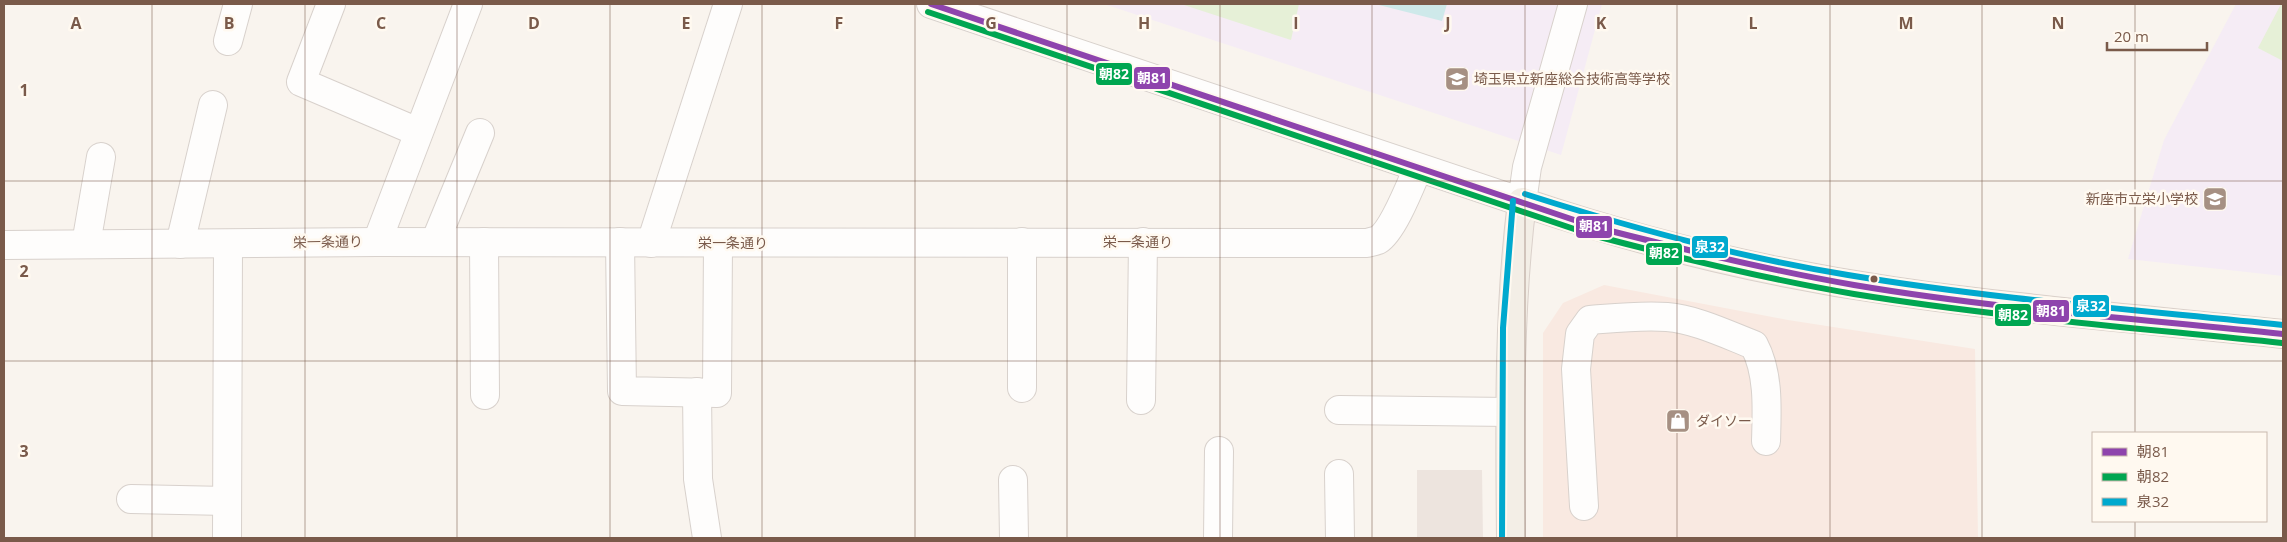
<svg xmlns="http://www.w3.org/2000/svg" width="2287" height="542" font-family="'Open Sans','Noto Sans JP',sans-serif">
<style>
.commercial{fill:#f9e9e1}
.industrial{fill:#ede4de}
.education{fill:#f5ecf5}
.green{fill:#e6f0d7}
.water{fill:#cee9ea}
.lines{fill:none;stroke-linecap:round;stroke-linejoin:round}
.minor-casing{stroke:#d8d1cc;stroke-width:30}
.major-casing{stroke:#dad0ca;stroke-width:30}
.minor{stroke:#fefdfc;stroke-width:28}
.major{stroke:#f3eee6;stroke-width:28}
.bus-1-casing{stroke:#fff9f0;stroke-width:10}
.bus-2-casing{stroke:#fff9f0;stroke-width:10}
.bus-3-casing{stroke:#fff9f0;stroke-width:10}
.bus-1{stroke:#8e44ad;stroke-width:6}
.bus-2{stroke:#00a651;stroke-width:6}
.bus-3{stroke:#00a9ce;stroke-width:6}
.grid{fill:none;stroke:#7a5a4a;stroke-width:1;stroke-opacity:0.55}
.bus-dot{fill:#7a5a4a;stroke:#fff9f0;stroke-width:2}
.labels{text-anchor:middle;stroke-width:5;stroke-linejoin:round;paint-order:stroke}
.poi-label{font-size:14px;fill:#7a5a4a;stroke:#fff9f0;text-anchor:start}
.street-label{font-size:14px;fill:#7a5a4a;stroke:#fff9f0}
.grid-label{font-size:16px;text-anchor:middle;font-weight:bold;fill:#7a5a4a;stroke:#fff9f0;stroke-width:5;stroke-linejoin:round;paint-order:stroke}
.line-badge{stroke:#fff9f0;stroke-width:2}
.badge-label{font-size:14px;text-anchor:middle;font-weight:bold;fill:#fff}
</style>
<rect width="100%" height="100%" fill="#f9f4ee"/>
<path class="commercial" d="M1604,285L1788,320L1975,349L1978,538H1543V333L1563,303Z"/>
<path class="industrial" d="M1417,470H1482L1483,538H1417Z"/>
<g class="education">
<path d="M1104,4H1602L1561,155Z"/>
<path d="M2236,4H2283V276L2128,259L2164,140Z"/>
</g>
<g class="green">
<path d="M1181,4H1299L1291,40Z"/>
<path d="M2281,4H2283V61L2258,48Z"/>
</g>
<path class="water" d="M1375,4H1447L1442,21Z"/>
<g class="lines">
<defs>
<g id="minor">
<path d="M331,4L301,82L418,132"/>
<path d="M931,4L1522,202L1527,167L1573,4"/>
<path d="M228,41L238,4"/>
<path d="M377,242L468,4"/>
<path d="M435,242L480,133"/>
<path d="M484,242L485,395"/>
<path d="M620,242L622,391L717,393L718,243"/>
<path d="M1022,242V388"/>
<path d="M651,243L728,4"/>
<path d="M86,244L101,157"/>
<path d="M180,244L213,105"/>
<path d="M4,245L377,242L1367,243C1371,242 1375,241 1378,240C1393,231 1411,184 1418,168"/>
<path d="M697,392L698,479L707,538"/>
<path d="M1141,400L1143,242"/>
<path d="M1339,410L1510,412"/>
<path d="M1339,474L1340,538"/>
<path d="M1013,480L1014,538"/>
<path d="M131,499L227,501"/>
<path d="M1584,506L1576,369L1580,334L1590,320C1615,318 1641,315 1667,317C1695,319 1728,335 1754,345C1769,373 1767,409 1766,441"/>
<path d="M227,538L228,244"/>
<path d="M1218,538L1219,451"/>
</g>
<path id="major" d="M1511,538C1510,426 1508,314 1522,202C1643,243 1767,273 1893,291C2022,310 2153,320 2283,334"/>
</defs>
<use href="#minor" class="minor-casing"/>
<use href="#major" class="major-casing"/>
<use href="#minor" class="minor"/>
<use href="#major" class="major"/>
<defs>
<path id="bus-1" d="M931,4L1595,227C1681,249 1767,270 1854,285C1996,309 2140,319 2283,334"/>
<path id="bus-2" d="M928,12L1592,235C1679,258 1766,279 1854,294C1996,317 2139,328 2282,343"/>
<g id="bus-3">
<path d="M1525,194C1631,228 1738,257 1848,275C1992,299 2138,310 2283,325"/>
<path d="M1502,538L1503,328L1513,201"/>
</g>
</defs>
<use href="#bus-1" class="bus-1-casing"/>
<use href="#bus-2" class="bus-2-casing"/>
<use href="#bus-3" class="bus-3-casing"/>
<use href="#bus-1" class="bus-1"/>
<use href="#bus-2" class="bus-2"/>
<use href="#bus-3" class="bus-3"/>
</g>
<path class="grid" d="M152,4V538M305,4V538M457,4V538M610,4V538M762,4V538M915,4V538M1067,4V538M1220,4V538M1372,4V538M1525,4V538M1677,4V538M1830,4V538M1982,4V538M2135,4V433M4,181H2283M4,361H2283M2135,521V538"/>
<defs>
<symbol id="school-square" viewBox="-11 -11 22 22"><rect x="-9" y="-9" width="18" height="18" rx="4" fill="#a69083" stroke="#fff9f0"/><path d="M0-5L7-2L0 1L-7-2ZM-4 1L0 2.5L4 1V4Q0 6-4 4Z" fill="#fff"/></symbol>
<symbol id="shop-square" viewBox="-11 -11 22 22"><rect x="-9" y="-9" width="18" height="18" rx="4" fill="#a69083" stroke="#fff9f0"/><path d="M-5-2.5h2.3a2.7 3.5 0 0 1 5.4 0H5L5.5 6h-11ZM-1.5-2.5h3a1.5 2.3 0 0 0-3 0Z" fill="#fff"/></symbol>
</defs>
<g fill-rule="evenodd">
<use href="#school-square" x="1443" y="65" width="28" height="28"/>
<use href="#school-square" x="2201" y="185" width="28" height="28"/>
<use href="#shop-square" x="1664" y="407" width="28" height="28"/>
</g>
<circle class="bus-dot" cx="1874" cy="279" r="4.5"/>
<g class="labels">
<g class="poi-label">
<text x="1474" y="84">埼玉県立新座総合技術高等学校</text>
<text x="2198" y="204" text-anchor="end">新座市立栄小学校</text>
<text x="1696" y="426">ダイソー</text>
</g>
<g class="street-label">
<text transform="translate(328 242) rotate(-1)" y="5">栄一条通り</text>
<text x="1138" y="247">栄一条通り</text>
<text x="733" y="248">栄一条通り</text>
</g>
</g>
<g class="grid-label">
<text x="76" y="29">A</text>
<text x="229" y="29">B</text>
<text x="381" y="29">C</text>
<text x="534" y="29">D</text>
<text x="686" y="29">E</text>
<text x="839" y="29">F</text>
<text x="991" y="29">G</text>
<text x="1144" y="29">H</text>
<text x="1296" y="29">I</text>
<text x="1448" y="29">J</text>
<text x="1601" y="29">K</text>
<text x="1753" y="29">L</text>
<text x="1906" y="29">M</text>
<text x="2058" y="29">N</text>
<text x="24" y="96">1</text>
<text x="24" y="277">2</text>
<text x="24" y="457">3</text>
</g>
<g class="line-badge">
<rect x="1095" y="62" width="38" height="24" rx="5" fill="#00a651"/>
<rect x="1133" y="66" width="38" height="24" rx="5" fill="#8e44ad"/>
<rect x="1575" y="215" width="38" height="24" rx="5" fill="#8e44ad"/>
<rect x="1691" y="235" width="38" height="24" rx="5" fill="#00a9ce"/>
<rect x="1645" y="242" width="38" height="24" rx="5" fill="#00a651"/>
<rect x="2072" y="294" width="38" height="24" rx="5" fill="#00a9ce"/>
<rect x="2032" y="299" width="38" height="24" rx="5" fill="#8e44ad"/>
<rect x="1994" y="303" width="38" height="24" rx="5" fill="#00a651"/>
</g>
<g class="badge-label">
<text x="1114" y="79">朝82</text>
<text x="1152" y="83">朝81</text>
<text x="1594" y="231">朝81</text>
<text x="1710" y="252">泉32</text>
<text x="1664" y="258">朝82</text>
<text x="2091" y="311">泉32</text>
<text x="2051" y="316">朝81</text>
<text x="2013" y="320">朝82</text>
</g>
<rect width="2287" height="542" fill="none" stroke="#7a5a4a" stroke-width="10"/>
<rect x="2092" y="432" width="175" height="90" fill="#fff9f0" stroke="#cab9ae"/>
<rect x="2102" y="448" width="25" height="8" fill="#8e44ad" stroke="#cab9ae"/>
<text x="2137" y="457" font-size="15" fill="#7a5a4a">朝81</text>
<rect x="2102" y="473" width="25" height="8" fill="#00a651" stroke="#cab9ae"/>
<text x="2137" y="482" font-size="15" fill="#7a5a4a">朝82</text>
<rect x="2102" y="498" width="25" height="8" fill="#00a9ce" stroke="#cab9ae"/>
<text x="2137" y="507" font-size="15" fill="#7a5a4a">泉32</text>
<path d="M2107 42v8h100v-8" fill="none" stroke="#7a5a4a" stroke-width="2.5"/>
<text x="2114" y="42" font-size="15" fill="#7a5a4a" stroke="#fff9f0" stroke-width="4" paint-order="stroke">20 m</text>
</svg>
